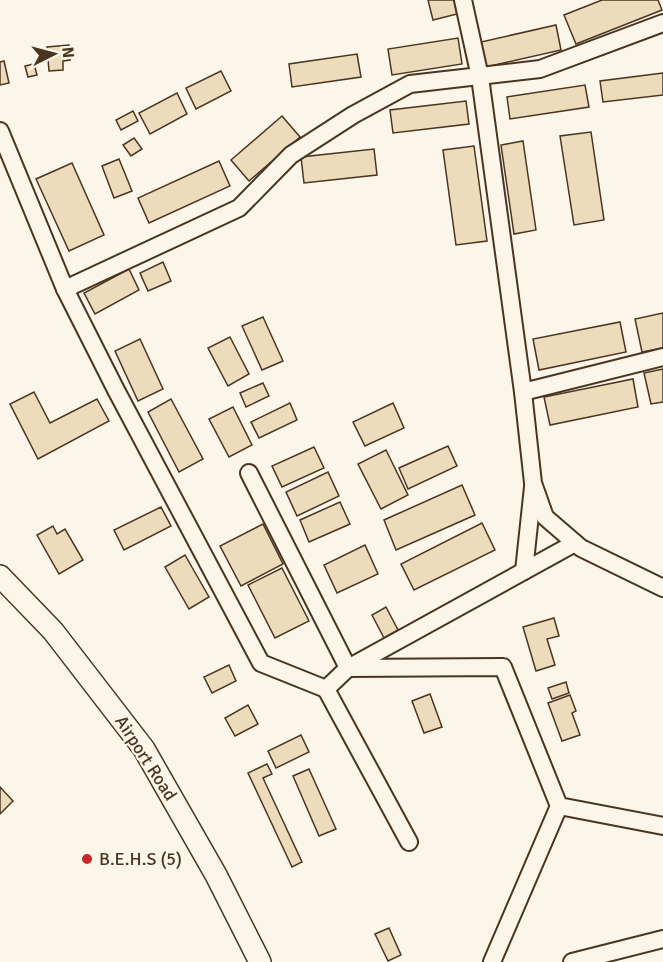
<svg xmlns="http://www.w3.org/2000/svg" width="663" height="962" font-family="Signika,sans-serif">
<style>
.building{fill:#ecdcbc;stroke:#4a3520;stroke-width:1.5}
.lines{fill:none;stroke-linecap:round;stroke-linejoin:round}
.minor-casing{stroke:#4a3520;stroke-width:20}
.major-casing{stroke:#4a3520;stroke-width:24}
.minor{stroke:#fbf6e9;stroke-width:16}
.major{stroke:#fbf6e9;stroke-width:21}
.poi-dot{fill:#c62828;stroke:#fbf6e9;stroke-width:2}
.labels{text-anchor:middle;stroke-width:4.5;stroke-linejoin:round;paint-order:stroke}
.street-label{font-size:18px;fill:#4a3520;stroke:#fbf6e9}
.poi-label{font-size:18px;fill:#4a3520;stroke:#fbf6e9;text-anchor:start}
</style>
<rect width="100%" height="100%" fill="#fbf6e9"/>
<g class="building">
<path d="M428,0H454L457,14L433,20Z"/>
<path d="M602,0H658L662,10L576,44L564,15Z"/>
<path d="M556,25L561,50L486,67L481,42Z"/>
<path d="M458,38L462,64L392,75L388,49Z"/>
<path d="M69,45L70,60L63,61V70L49,71L47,47Z"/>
<path d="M357,54L361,77L292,87L289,64Z"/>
<path d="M4,61L9,83L0,85V62Z"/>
<path d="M34,64L37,75L28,77L25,66Z"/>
<path d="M221,71L231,91L196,109L186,88Z"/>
<path d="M663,73V95L603,102L600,81Z"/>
<path d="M585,85L589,107L510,119L507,97Z"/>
<path d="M177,93L187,114L150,134L139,113Z"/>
<path d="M466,101L469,124L393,133L390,110Z"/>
<path d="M133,111L138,121L121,130L116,120Z"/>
<path d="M282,116L300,137L249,181L231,160Z"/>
<path d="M591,132L604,220L574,225L560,136Z"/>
<path d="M134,138L142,149L131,156L123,145Z"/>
<path d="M523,141L536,230L514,234L501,145Z"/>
<path d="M474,146L487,241L456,245L443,150Z"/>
<path d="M374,149L377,175L304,183L301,157Z"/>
<path d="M119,159L132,191L114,198L102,166Z"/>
<path d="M219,161L230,186L149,223L138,198Z"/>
<path d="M72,163L104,235L69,251L36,179Z"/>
<path d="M163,262L171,281L148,291L140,273Z"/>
<path d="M129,269L139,290L95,314L84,293Z"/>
<path d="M663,313V348L642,352L635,319Z"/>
<path d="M263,317L283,361L262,370L242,326Z"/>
<path d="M620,322L626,352L539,370L533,339Z"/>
<path d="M230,337L249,374L228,386L208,348Z"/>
<path d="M140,339L163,389L138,401L115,351Z"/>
<path d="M663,369V402L651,404L644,373Z"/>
<path d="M633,379L638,407L550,425L544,397Z"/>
<path d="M263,383L269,396L246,407L240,393Z"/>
<path d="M34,392L50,423L97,399L109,421L38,459L10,404Z"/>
<path d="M171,399L203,459L179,472L148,412Z"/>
<path d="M290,403L297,420L259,438L251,422Z"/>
<path d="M393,403L404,428L365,446L353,422Z"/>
<path d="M233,407L252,445L229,457L209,419Z"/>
<path d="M448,446L457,466L408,489L399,468Z"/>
<path d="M314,447L324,468L282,487L272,466Z"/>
<path d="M386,450L408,495L381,509L358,464Z"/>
<path d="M328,472L339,496L297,516L286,492Z"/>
<path d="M462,485L475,515L396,550L384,520Z"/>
<path d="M340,502L350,524L309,542L300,520Z"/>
<path d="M161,507L171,526L124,550L114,530Z"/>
<path d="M482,523L495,550L414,590L401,564Z"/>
<path d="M263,524L283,564L241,586L220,546Z"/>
<path d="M53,526L57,534L65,529L83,560L59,574L37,535Z"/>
<path d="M365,545L378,574L337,593L324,565Z"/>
<path d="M185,555L209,597L189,609L165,567Z"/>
<path d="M282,568L309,621L275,638L248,585Z"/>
<path d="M386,607L398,630L384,638L372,615Z"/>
<path d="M554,618L559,636L547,639L555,665L536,671L523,627Z"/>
<path d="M229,665L236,681L212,693L204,677Z"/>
<path d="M566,682L569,693L552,699L548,688Z"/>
<path d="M430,694L442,727L424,733L412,701Z"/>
<path d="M570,695L576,711L572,713L580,735L562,741L548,703Z"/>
<path d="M248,705L258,724L235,736L225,718Z"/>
<path d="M301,735L309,752L276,768L268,751Z"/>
<path d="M267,764L272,774L263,778L302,862L292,867L248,773Z"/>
<path d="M309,769L336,829L319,836L293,776Z"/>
<path d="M0,787L13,801L0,814Z"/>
<path d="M389,928L401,955L388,961L375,934Z"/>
</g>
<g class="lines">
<defs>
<g id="minor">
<path d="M463,0L480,77L523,392L533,483L545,517L581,548L663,588"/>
<path d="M0,131L65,289L116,390L261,663L326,689"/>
<path d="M65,289L239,208L291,155L353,115L410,84L540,69L663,23"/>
<path d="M523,392L663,357"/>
<path d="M249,473L348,668L326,689L409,842"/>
<path d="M524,571L533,487"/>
<path d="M350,667L575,543"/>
<path d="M348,668L503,667L559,806L663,826"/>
<path d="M492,962L559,806"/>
<path d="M572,962L663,939"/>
</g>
<path id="major" d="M0,576L53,631L144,749L216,875L260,962"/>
</defs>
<use href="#minor" class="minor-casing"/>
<use href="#major" class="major-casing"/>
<use href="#minor" class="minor"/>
<use href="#major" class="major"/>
</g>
<circle class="poi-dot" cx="87" cy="859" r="6"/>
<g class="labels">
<g class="street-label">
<text transform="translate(146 758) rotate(57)" y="6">Airport Road</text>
</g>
<g class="poi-label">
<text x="99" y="865">B.E.H.S (5)</text>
</g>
</g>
<g transform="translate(54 54) rotate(84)" stroke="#fbf6e9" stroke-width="4.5" paint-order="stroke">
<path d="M0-4.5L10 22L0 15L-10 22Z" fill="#4a3520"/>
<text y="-9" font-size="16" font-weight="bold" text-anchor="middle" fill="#4a3520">N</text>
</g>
</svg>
